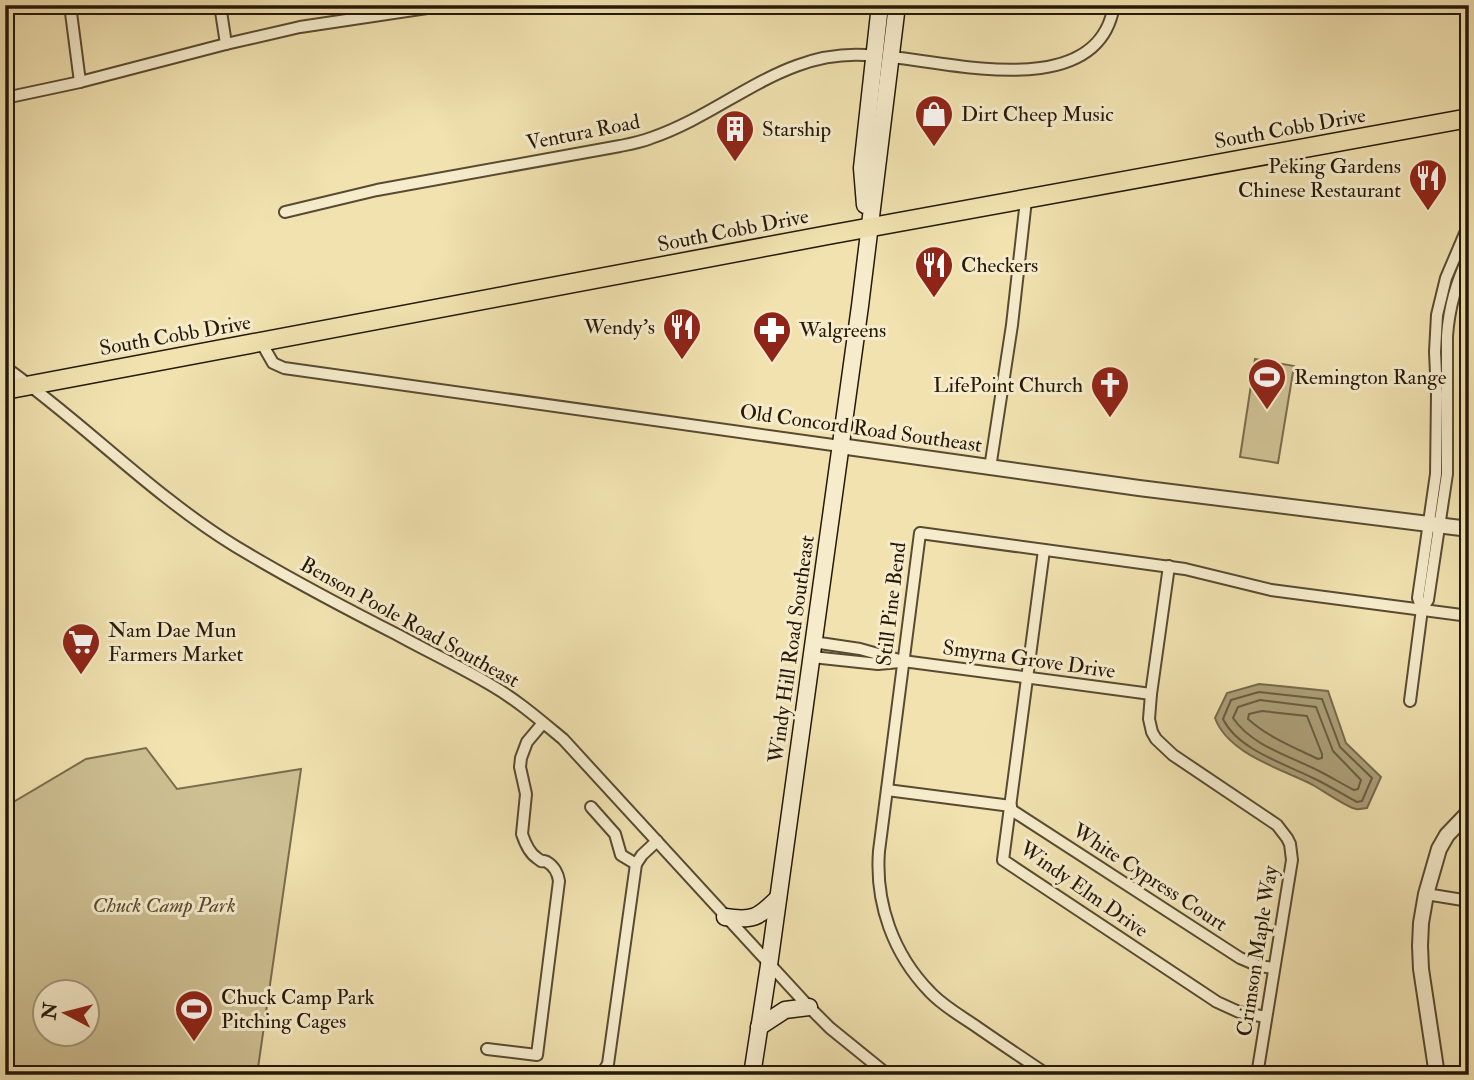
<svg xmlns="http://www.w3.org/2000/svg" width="1474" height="1080" font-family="'IM FELL Double Pica',serif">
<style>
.green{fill:#cec093;stroke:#7a6c4e;stroke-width:2;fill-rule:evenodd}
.water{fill:#ac9e77;stroke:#76694b;stroke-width:2}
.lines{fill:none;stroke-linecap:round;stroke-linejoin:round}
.shore{stroke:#685c40;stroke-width:2}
.minor-casing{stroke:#584b32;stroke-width:14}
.tertiary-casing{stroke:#584b32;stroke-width:18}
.secondary-casing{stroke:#251908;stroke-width:19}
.primary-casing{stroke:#251908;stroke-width:21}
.minor{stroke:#f6eccc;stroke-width:10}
.tertiary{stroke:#f6eccc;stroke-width:14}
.secondary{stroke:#f6eccc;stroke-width:16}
.primary{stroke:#f1e2b0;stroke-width:18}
.labels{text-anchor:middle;stroke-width:6;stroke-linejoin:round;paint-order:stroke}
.poi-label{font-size:21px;fill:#251908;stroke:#f6eccc;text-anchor:start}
.street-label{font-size:21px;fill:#251908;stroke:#f6eccc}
.park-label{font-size:21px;font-style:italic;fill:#584b32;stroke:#f6eccc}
</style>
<rect width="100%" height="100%" fill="#f1e2b0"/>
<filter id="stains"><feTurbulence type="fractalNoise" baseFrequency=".00286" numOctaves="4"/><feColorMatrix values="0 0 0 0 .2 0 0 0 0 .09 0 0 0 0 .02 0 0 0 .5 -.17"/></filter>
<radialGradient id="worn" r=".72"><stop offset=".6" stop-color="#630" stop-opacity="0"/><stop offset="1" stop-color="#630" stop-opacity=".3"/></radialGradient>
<g class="green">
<path d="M1255,359L1294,366L1278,463L1240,457Z"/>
<path d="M146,748L177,789L301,769L257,1075H5V807L86,759ZM88,992V1034H46V992Z"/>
</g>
<path class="water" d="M1259,684L1328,691L1346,743L1381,777L1367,808C1365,808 1357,810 1356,809C1348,808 1322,790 1313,785C1282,769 1228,754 1215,718L1227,693Z"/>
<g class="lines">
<g class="shore">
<path d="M1259,692L1322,699L1340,747L1372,778L1362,801L1357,802C1342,794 1328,785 1313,778C1285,764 1237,749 1223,719L1231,700Z"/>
<path d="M1260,700L1316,707L1333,751L1361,780L1358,789L1354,790C1342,784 1331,777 1319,771C1290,756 1252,746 1233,718L1238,707Z"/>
<path d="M1262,711L1307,716L1322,754V758L1318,759C1293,747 1268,737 1248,719L1249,714Z"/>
</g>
<defs>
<g id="minor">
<path d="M70,5L80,82"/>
<path d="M220,5L226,44"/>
<path d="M892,57C957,64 1099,101 1114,5"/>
<path d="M5,98L80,82L226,44L300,27L447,5"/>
<path d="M285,212L377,190L620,146C630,144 641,142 651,138C730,111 786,45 875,56"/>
<path d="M261,342L273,363L284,368L840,446"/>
<path d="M5,367C85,424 152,495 235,546C288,578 343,607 398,635C429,652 461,667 491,685C517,700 540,720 563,739L809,1007L830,1028L888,1075"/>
<path d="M990,468L1012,325L1026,200"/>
<path d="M1044,550L1003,860L1217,1002L1239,1012L1266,1017"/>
<path d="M1169,566L1151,694L1149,719L1152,732L1156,739L1173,755L1277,825L1287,838L1290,844L1292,860L1257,1075"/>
<path d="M1422,609L1418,598L1436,474L1437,395L1435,352L1437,315L1446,278L1469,224"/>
<path d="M813,642L860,649L903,661L1151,694"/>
<path d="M812,657L878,664L900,662"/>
<path d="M1410,701L1422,609L1428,600L1447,474V336C1449,308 1456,282 1469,256"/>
<path d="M887,790L1011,806"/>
<path d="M591,807L615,834L621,855L636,864"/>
<path d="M1010,809L1240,958L1259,966L1274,968"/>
<path d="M1426,894L1469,901"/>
<path d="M487,1049L537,1055L559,881C558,874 554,866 547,862C538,858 546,865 537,858C529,853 525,843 522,834L526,794L520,767L521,758L527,742L543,723"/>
<path d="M601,1075L608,1064L636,864L642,855L657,841"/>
<path d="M1048,1075C1024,1059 1000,1043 977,1027C961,1016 943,1006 930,992C893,954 875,903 879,851L920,533L1185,569L1271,590L1469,616"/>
<path d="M1465,1075L1469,1074"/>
</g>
<g id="tertiary">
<path d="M840,446L1139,488L1469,529"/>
<path d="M1437,1075L1421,969L1420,946L1421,923L1426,894L1439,849L1447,835L1469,812"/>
</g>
<g id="secondary">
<path d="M865,205L862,168L880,5"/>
<path d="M725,917C753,921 758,918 778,898"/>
<path d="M759,1027L785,1010L809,1007"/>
<path d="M752,1075L769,965L860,306L897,5"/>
</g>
<path id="primary" d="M5,390L828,235L1469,118"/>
</defs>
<use href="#minor" class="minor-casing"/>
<use href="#tertiary" class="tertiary-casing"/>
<use href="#secondary" class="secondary-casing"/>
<use href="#primary" class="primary-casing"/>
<use href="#minor" class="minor"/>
<use href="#tertiary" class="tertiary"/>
<use href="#secondary" class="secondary"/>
<use href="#primary" class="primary"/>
</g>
<defs>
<symbol id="shop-pin" viewBox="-11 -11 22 30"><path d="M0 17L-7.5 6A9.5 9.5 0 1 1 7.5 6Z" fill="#8f2418" stroke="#f6eccc"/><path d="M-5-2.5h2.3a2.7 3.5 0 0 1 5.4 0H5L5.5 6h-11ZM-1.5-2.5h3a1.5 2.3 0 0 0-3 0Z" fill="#fff"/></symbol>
<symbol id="building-pin" viewBox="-11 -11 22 30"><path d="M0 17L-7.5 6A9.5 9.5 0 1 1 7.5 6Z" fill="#8f2418" stroke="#f6eccc"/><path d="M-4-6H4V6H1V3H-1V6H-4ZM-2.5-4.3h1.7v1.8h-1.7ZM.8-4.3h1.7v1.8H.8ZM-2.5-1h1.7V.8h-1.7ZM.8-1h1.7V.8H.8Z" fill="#fff"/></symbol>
<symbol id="restaurant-pin" viewBox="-11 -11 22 30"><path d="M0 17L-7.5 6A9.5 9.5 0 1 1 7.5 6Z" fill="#8f2418" stroke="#f6eccc"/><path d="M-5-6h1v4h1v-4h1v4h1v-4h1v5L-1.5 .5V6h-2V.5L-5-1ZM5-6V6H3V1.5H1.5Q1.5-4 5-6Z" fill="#fff"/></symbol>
<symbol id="pharmacy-pin" viewBox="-11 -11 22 30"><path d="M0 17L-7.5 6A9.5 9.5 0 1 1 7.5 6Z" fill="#8f2418" stroke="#f6eccc"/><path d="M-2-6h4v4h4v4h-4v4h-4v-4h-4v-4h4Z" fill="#fff"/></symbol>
<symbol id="stadium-pin" viewBox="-11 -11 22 30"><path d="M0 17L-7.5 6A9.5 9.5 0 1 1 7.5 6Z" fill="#8f2418" stroke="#f6eccc"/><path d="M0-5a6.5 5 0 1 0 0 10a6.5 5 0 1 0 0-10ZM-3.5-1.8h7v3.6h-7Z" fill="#fff"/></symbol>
<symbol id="church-pin" viewBox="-11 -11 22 30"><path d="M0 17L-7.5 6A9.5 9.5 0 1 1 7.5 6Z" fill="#8f2418" stroke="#f6eccc"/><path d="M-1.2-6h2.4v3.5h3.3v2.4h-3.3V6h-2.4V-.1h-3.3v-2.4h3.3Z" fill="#fff"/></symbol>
<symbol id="supermarket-pin" viewBox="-11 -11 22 30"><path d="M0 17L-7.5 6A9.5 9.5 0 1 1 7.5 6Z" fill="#8f2418" stroke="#f6eccc"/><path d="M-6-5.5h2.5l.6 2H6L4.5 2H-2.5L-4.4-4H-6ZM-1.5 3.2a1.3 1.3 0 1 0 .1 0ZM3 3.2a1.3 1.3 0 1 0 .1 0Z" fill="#fff"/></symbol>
</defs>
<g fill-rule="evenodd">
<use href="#shop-pin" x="912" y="92" width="44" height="60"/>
<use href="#building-pin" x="713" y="107" width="44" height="60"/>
<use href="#restaurant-pin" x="1406" y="156" width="44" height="60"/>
<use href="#restaurant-pin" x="912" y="243" width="44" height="60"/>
<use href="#restaurant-pin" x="660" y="305" width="44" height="60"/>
<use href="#pharmacy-pin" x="750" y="308" width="44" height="60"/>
<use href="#stadium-pin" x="1245" y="355" width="44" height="60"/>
<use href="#church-pin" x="1088" y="363" width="44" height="60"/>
<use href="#supermarket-pin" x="59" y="620" width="44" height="60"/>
<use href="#stadium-pin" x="172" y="987" width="44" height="60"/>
</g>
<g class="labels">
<g class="poi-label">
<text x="961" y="121">Dirt Cheep Music</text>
<text x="762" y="136">Starship</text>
<text x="1401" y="173" text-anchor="end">Peking Gardens<tspan x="1401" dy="24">Chinese Restaurant</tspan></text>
<text x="961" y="272">Checkers</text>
<text x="655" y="334" text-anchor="end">Wendy's</text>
<text x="799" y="337">Walgreens</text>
<text x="1294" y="384">Remington Range</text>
<text x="1083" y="392" text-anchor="end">LifePoint Church</text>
<text x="108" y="637">Nam Dae Mun<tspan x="108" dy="24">Farmers Market</tspan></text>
<text x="221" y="1004">Chuck Camp Park<tspan x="221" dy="24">Pitching Cages</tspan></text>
</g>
<g class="street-label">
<text transform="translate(1290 128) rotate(-10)" y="7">South Cobb Drive</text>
<text transform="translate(583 132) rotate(-11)" y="7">Ventura Road</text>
<text transform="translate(733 230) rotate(-11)" y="7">South Cobb Drive</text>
<text transform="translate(175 335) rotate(-10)" y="7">South Cobb Drive</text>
<text transform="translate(861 428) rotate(8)" y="7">Old Concord Road Southeast</text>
<text transform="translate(891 604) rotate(-83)" y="7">Still Pine Bend</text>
<text transform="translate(410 622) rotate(29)" y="7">Benson Poole Road Southeast</text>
<text transform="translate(791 649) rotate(-82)" y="7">Windy Hill Road Southeast</text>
<text transform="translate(1029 659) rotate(8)" y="7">Smyrna Grove Drive</text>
<text transform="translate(1150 877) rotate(33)" y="7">White Cypress Court</text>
<text transform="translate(1084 889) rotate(35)" y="7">Windy Elm Drive</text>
<text transform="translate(1257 951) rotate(-81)" y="7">Crimson Maple Way</text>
</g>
<g class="park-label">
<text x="164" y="912">Chuck Camp Park</text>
</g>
</g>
<rect width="1474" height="1080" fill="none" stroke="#f1e2b0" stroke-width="28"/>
<rect x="7" y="7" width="1460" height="1066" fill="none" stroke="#251908" stroke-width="3.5"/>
<rect x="14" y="14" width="1446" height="1052" fill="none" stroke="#251908" stroke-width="2"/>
<g transform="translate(66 1013) rotate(277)"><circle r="33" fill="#f6eccc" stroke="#a2987e" stroke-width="2"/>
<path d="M0-5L12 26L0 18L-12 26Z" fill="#8f2418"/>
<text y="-10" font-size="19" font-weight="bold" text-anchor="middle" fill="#251908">N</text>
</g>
<rect width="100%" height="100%" filter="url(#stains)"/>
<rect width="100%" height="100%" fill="url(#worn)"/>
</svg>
